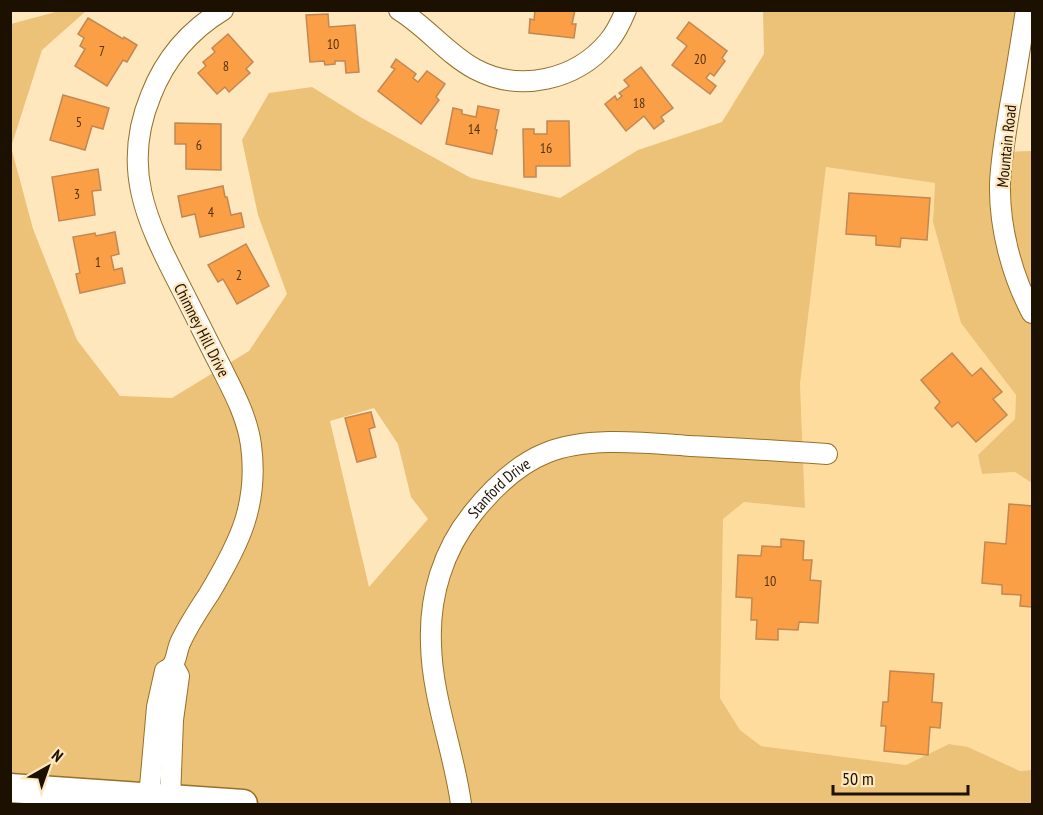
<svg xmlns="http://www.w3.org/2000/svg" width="1043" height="815" font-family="'PT Sans Narrow',sans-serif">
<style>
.built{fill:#fedc9e}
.green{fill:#ebc277;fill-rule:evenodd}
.building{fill:#fa9f45;stroke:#c28853;stroke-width:1.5}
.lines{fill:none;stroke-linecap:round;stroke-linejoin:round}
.minor-casing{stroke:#957128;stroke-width:22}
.highway-casing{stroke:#957128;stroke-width:31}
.minor{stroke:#fff;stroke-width:20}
.highway{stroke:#fff;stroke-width:28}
.labels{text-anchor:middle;stroke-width:4.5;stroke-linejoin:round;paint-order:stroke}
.number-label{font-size:14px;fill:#543411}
.street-label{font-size:16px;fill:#1c1100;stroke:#fee6bd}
</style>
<rect width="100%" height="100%" fill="#fee6bd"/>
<path class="built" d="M826,167L935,183L933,222L961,322L1016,395L1015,419L978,455L982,474L1015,472L1032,483V770L1020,771L968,747L949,744L906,765L761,746L740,730L720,698L723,519L744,502L805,508L800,384Z"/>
<path class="green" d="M59,11H86L42,50L11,147L33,229L77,340L120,396L172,398L249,351L287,294L258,215L242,140L269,93L312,87L362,118L471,178L560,198L638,150L722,122L764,54L763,11H1026L1004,152L1032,151V483L1015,472L982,474L978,455L1015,419L1016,395L961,323L933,222L935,183L826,167L800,384L805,508L744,502L723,519L720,698L740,730L761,746L906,765L949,744L968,747L1020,771L1032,770V804H191L34,790L36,804H11V24ZM374,408L398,444L411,497L428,519L369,587L330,421Z"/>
<g class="building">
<path d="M535,10H575L572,24H576L574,38L529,33L530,19L534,20Z"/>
<path d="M328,14L329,27L355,25L359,72L346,73L345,61H335V64L325,65L324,61L310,62L306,15Z"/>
<path d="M88,18L123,39L124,37L137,45L127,62L123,60L107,86L75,66L85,49L80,46L84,38L78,34Z"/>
<path d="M689,22L727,51L722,58L725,61L714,76L710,73L706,78L716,86L710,94L672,65L687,46L677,38Z"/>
<path d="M228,34L253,62L246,69L250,73L229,92L225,87L217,94L198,73L206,66L203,62L215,52L212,48Z"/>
<path d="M396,59L416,74L413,78L418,82L427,71L445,84L436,97L439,100L421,124L378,91L395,69L391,67Z"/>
<path d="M641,67L673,108L661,117L664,121L654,129L644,116L626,131L605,104L615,96L617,100L622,96L619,93L629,86L624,80Z"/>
<path d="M63,95L109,108L103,129L92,126L85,150L50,140Z"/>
<path d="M478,106L499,110L495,129L497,130L492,154L446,144L453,108L462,110V114L476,117Z"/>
<path d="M547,121H569L570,166H536V177H524L523,129H534V134H547Z"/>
<path d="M175,123L221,124V170L186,169V144H175Z"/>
<path d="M98,169L101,190L92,191L95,215L59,221L52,177Z"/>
<path d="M223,186L225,197H227L231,215L241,213L244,227L200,237L195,214L182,217L178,196Z"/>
<path d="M849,193L930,198L927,240L901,238L900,247L876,245V236L846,234Z"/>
<path d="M115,232L119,254L111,256L114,270L122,268L125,283L80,293L76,274L80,273L73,237L95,233L96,236Z"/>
<path d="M246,244L269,286L237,304L223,279L218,282L208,265Z"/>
<path d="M952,353L972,376L981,368L1002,392L993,399L1007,415L976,442L958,422L952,427L935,408L940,402L921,380Z"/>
<path d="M371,412L375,427L369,429L376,457L357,462L345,418Z"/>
<path d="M1009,504L1032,506V607L1020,606L1021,595L1002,594V585L982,583L985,542L1006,544Z"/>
<path d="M781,539L804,541L803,560H812L810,580L821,581L818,623L799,622L798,630L778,629V640L756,639L757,620H751L752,598L736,597L738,555L761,556L762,546L781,547Z"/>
<path d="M890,671L934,674L932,702L942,703L940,728L930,727L928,755L884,751L886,726H881L883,702H888Z"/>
</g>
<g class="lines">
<defs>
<g id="minor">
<path d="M399,10C427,27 447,54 475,69C520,93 576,80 608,42C616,33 621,22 626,10"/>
<path d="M1026,10C1021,42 1016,74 1010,106C1006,132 1001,158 1000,184C999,227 1012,276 1032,313"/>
<path d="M149,798L157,707L165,671C167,670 170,668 172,666C177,660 177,648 181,641C189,624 199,609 209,594C239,544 259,505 251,445C247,416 233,391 220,365C206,338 193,311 179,284C146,220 121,167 151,95C165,59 190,30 223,10"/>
<path d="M170,799L173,720L179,676L173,665"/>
<path id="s1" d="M461,804C454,751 432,698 431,644C429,596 443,550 473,513C493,488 516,465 546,453C587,436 647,443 691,446C736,448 782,451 827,454"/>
</g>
<path id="highway" d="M10,788L243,804"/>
</defs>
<use href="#minor" class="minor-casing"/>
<use href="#highway" class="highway-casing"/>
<use href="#minor" class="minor"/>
<use href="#highway" class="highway"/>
</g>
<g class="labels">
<g class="number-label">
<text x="333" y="49">10</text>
<text x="102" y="56">7</text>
<text x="700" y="64">20</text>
<text x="226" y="71">8</text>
<text x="639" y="108">18</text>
<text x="79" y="127">5</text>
<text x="474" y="134">14</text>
<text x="199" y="150">6</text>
<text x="546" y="153">16</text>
<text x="77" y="199">3</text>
<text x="211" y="217">4</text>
<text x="98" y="267">1</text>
<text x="239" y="280">2</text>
<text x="770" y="586">10</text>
</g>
<g class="street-label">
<text transform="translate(1006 146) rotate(-84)" y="6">Mountain Road</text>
<text transform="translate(202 330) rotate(63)" y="6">Chimney Hill Drive</text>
<text dy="6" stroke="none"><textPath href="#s1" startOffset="340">Stanford Drive</textPath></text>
</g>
</g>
<rect width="1043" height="815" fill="none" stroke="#1c1100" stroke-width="24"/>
<g transform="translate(48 767) rotate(40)" stroke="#fee6bd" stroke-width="4.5" paint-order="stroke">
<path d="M0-4.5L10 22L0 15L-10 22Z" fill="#1c1100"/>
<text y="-9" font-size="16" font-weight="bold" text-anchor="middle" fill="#1c1100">N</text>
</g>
<path d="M833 785v9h135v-9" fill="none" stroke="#1c1100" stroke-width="3"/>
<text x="842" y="785" font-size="18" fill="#1c1100" stroke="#fee6bd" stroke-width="4.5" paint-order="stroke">50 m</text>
</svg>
